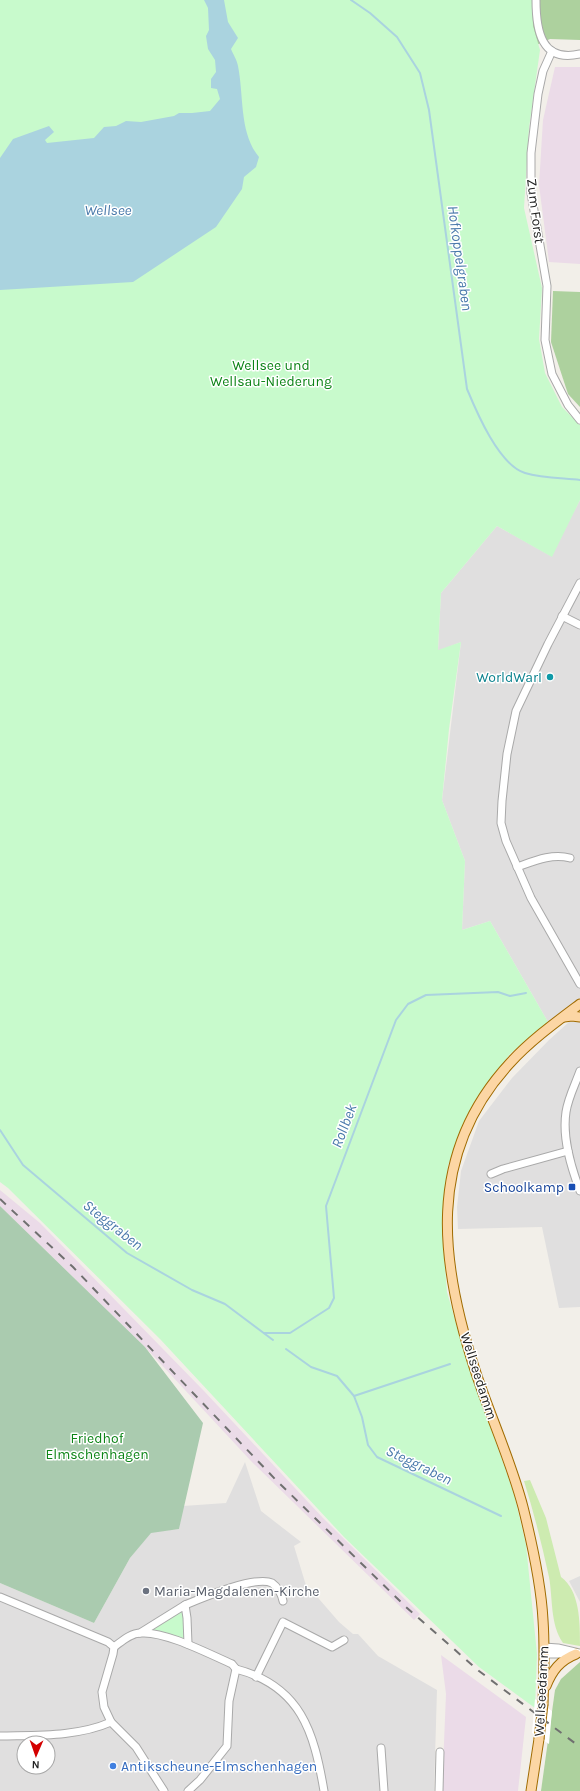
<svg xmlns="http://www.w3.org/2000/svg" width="580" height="1791" font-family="Karla,sans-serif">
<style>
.residential{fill:#e0dfdf;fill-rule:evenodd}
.industrial{fill:#ebdbe8}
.grass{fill:#cdebb0}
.forest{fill:#add19e}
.cemetery{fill:#aacbaf}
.park{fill:#c8facc}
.water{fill:#aad3df}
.pier{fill:#fff}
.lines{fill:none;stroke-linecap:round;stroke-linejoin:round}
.stream{stroke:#aad3df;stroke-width:2}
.minor-casing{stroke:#a9a9a9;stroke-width:9}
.major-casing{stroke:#a06b00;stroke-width:11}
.minor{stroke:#fff;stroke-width:7}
.major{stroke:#fcd6a4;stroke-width:9}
.rail{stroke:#707070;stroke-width:2;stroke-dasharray:8 8;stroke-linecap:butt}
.major-bridge-casing{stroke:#a06b00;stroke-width:11;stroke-linecap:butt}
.major-bridge{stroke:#fcd6a4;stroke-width:9}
.culture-dot{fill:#0f9aa8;stroke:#fff;stroke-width:1.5}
.transit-dot{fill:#1a4fb4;stroke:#fff;stroke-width:1.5}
.worship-dot{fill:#6b7280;stroke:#fff;stroke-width:1.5}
.shop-dot{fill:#3f7fe0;stroke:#fff;stroke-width:1.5}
.labels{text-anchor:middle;stroke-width:3;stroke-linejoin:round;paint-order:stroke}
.street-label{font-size:14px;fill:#222;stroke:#fff}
.park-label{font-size:14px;fill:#0c8416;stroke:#fff}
.culture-label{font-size:14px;fill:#0d838f;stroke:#fff;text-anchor:end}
.transit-label{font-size:14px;fill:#164399;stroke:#fff;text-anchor:end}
.worship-label{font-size:14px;fill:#5b616d;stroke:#fff;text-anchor:start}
.shop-label{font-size:14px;fill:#366cbe;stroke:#fff;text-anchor:start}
.water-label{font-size:15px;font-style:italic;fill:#4a7aab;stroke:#fff}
</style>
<rect width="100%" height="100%" fill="#f2efe9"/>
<g class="residential">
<path d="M580,500V998L548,1022L490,921L462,930L465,861L442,800L461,642L438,651L441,593L497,526L551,556Z"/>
<path d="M580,1021V1307L559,1308L542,1227L458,1229L457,1207L461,1171L479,1121L512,1078L549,1040L569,1022Z"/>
<path d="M245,1462L261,1511L301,1542L294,1546L308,1592H313L339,1622L353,1634H358L378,1656L437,1690L434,1791H0V1583L94,1623L130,1558L151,1532L179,1529L183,1506L226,1503ZM24,1743H48V1767H24Z"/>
<path d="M580,1576V1602L569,1581Z"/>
</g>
<g class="industrial">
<path d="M555,67H580V264L549,262L539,185L543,120Z"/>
<path d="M0,1190L40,1223L204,1391L323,1518L420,1614L414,1620L251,1461L145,1347L0,1206Z"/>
<path d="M441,1655L526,1717L518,1791H442L446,1694Z"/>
</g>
<path class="grass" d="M530,1480L546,1518L561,1577C580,1591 580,1622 580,1646L563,1643C550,1624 553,1599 549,1577C542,1545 534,1513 524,1481Z"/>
<g class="forest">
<path d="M518,0H580V40L550,39L536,45Z"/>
<path d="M553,291L580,292V407L568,394L551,342Z"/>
<path d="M580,1662V1791H541L555,1690L561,1679Z"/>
</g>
<path class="cemetery" d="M0,1206L145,1347L203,1423L179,1529L151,1533L130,1558L94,1623L0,1583Z"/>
<g class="park">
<path d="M0,0H532L533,26L540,50L529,128L524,208L542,288L539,339L545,373L562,407L580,425V500L552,557L497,526L441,593L438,650L461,642L449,729L442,800L465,861L462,930L490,921L548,1022L510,1054L474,1102L448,1165L442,1230L447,1292L463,1348L514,1494L526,1545L537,1654L535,1708L479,1667L344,1537L160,1339L8,1188L0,1182Z"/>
<path d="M179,1611L185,1612L186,1636L181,1640L153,1632L150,1629Z"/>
</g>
<path class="water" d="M204,0H224L228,22L238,38L231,49C233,54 237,60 238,66C244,96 239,133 259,157L256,167L244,177L242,189L216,227L133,282L0,290V158L13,139L49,126L54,132L45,140L47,143L94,138L104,127L116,126L126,121L141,122L174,116L179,113H192L210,111L220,99L217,89L211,88V79L216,72L215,60L208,49L206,36L209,30L208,8Z"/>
<path class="pier" d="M535,1699L552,1711L549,1744L532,1733Z"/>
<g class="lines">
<g class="stream">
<path d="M351,0L370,13L397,37L420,73L429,110L467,389C477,413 499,465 525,473C542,478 562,478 580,480"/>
<path d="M0,1130L23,1165L127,1253L192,1290L225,1304L273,1340"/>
<path d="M264,1333H290L329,1308L334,1298L326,1206L396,1020L408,1004L426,995L498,992L510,996L526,993"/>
<path d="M286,1349L311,1367L337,1376L354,1396L362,1417L368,1445L377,1457L501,1516"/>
<path d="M354,1396L450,1364"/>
</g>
<defs>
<g id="minor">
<path d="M536,0C536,30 541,63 580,54"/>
<path d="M552,51L543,71L538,94L531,153V193L547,286L545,340L552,374L568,405L580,420"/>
<path d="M580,583L548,644L516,711L507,754L502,801L501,823L506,841L531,898L580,984"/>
<path d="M562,616L580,625"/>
<path d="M517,867C534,861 552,853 570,858"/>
<path d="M580,1071C575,1085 568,1098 566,1112C562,1138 571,1167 580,1191"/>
<path d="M491,1174L503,1169L568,1151"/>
<path d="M0,1597L108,1642L114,1647L113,1654L102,1692L104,1707L111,1722L136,1747L164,1791"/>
<path d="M185,1605C202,1598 256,1575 272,1583C278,1587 282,1595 283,1601"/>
<path d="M140,1633L185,1605L187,1618L188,1644"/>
<path d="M114,1647C121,1642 130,1633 141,1633C165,1631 209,1654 232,1664L236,1669L229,1701L227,1746L200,1780L188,1791"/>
<path d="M544,1647L558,1648L580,1653"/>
<path d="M544,1654H574"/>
<path d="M236,1669C301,1686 314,1732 324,1791"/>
<path d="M256,1677L283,1622L332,1647L344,1640"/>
<path d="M0,1736C36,1735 77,1737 111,1722"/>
<path d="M381,1748L384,1791"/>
<path d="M439,1791L440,1752"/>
</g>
<g id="major">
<path d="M564,1017L572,1016L580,1017"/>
<path d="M546,1686C552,1671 560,1660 576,1654"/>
<path d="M543,1704C544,1676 545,1648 543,1620C541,1582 532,1543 523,1507C511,1461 491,1418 476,1373C440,1264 425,1155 510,1063C530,1041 556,1022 580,1004"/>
<path d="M531,1791L539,1739"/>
</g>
</defs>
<use href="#minor" class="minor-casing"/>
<use href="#major" class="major-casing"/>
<use href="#minor" class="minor"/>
<use href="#major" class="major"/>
<path class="rail" d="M0,1199L73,1267L275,1479L406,1607L479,1671L580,1747"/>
<defs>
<path id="major-bridge" d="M539,1739L543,1704"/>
</defs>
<use href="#major-bridge" class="major-bridge-casing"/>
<use href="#major-bridge" class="major-bridge"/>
</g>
<circle class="culture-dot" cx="550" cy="677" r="4"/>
<rect class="transit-dot" x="568" y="1183" width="8" height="8" rx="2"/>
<circle class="worship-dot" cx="146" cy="1591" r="4"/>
<circle class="shop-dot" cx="113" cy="1766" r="4"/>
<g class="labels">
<g class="street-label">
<text transform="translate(536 211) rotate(83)" y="5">Zum Forst</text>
<text transform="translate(479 1376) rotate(72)" y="5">Wellseedamm</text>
<text transform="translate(541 1691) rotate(-87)" y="5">Wellseedamm</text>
</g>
<g class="park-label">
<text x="271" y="370">Wellsee und<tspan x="271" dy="16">Wellsau-Niederung</tspan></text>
<text x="97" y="1443">Friedhof<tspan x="97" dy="16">Elmschenhagen</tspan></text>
</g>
<g class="culture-label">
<text x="542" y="682">WorldWarI</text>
</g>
<g class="transit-label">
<text x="564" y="1192">Schoolkamp</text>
</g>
<g class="worship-label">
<text x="154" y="1596">Maria-Magdalenen-Kirche</text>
</g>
<g class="shop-label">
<text x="121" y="1771">Antikscheune-Elmschenhagen</text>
</g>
<g class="water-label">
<text x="108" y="215">Wellsee</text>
<text transform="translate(460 258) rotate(82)" y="5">Hofkoppelgraben</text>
<text transform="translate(344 1126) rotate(-69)" y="5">Rollbek</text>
<text transform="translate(113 1225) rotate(38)" y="5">Steggraben</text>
<text transform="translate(419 1465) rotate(26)" y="5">Steggraben</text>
</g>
</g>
<g transform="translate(36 1755) rotate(182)"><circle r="19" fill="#ffffff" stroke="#a7a7a7"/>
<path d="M0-3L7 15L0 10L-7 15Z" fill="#d40000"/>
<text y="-6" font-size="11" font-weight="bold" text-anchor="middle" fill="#222222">N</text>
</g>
</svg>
